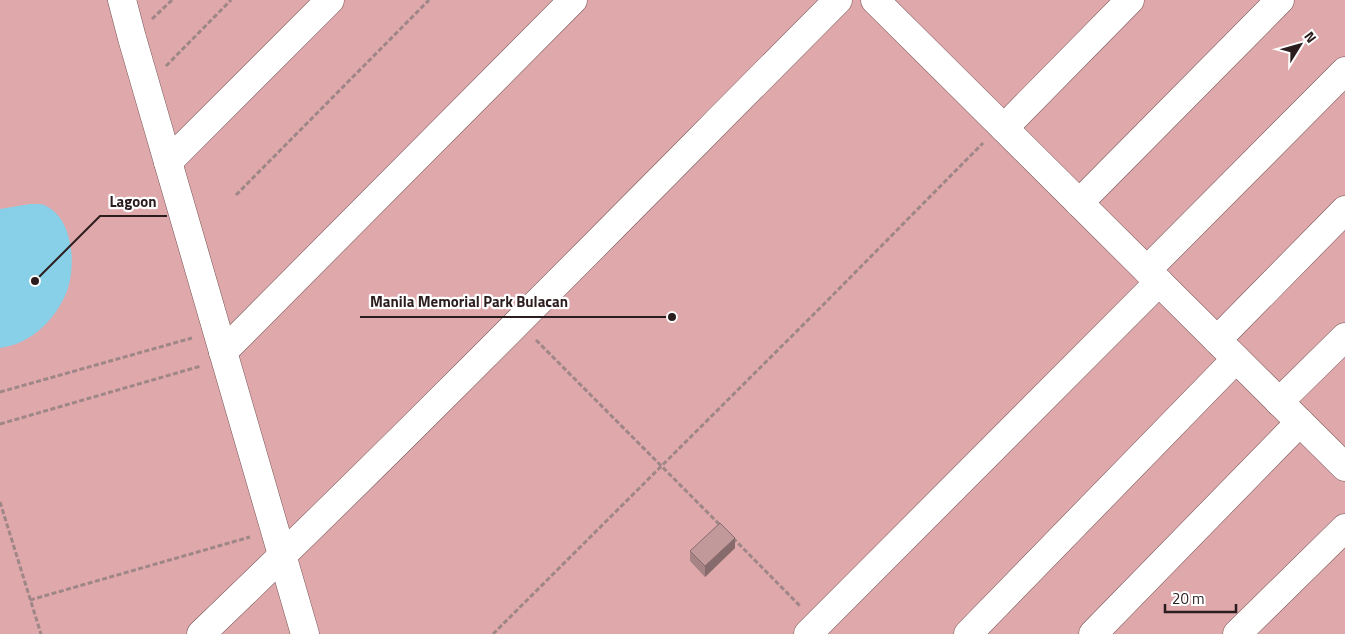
<svg xmlns="http://www.w3.org/2000/svg" width="1345" height="634" font-family="'Titillium Web',sans-serif">
<style>
.green{fill:#dfa8ab}
.water{fill:#87d0e8}
.lines{fill:none;stroke-linecap:round;stroke-linejoin:round}
.minor-casing{stroke:#765355;stroke-width:29}
.path{stroke:#9f8687;stroke-width:3;stroke-dasharray:5 2.5;stroke-linecap:butt}
.minor{stroke:#fff;stroke-width:28}
.wall{fill:#a68485}
.shaded-wall{fill:#876b6c}
.building{fill:#c1999b;stroke:#876b6c}
.leader{fill:none;stroke:#2b1c1d;stroke-width:2}
.callout-dot{fill:#2b1c1d;stroke:#fff;stroke-width:2}
.callout-label{font-size:15px;text-anchor:middle;font-weight:bold;fill:#2b1c1d;stroke:#fff;stroke-width:4.5;stroke-linejoin:round;paint-order:stroke}
</style>
<rect width="100%" height="100%" fill="#fbd9da"/>
<rect class="green" x="0" y="0" width="1345" height="634"/>
<path class="water" d="M30,204C36,204 43,203 48,207C75,222 77,273 64,298C51,324 29,344 0,348V209Z"/>
<g class="lines">
<defs>
<g id="minor">
<path d="M122,0L132,38L305,634"/>
<path d="M875,0L1345,467"/>
<path d="M1004,128L1130,0"/>
<path d="M168,162L330,0"/>
<path d="M1079,203L1280,0"/>
<path d="M1147,270L1345,71"/>
<path d="M1217,340L1345,210"/>
<path d="M223,352L573,0"/>
<path d="M1279,402L1345,337"/>
<path d="M201,634C417,427 627,212 838,0"/>
<path d="M808,634L1159,282"/>
<path d="M968,634L1236,359"/>
<path d="M1093,634L1300,422"/>
<path d="M1237,634L1345,528"/>
</g>
</defs>
<use href="#minor" class="minor-casing"/>
<g class="path">
<path d="M152,19L172,0"/>
<path d="M166,66L231,0"/>
<path d="M236,195L429,0"/>
<path d="M536,340L720,525"/>
<path d="M0,392L192,338"/>
<path d="M0,424L201,366"/>
<path d="M0,502L41,634"/>
<path d="M733,538L801,607"/>
<path d="M30,600L250,537"/>
<path d="M493,634L822,306L983,143"/>
</g>
<use href="#minor" class="minor"/>
</g>
<path class="wall" d="M735,548L705,577L690,561V551Z"/>
<path class="shaded-wall" d="M735,538V548L705,577V566Z"/>
<path class="building" d="M720,523L735,538L705,566L690,551Z"/>
<path class="leader" d="M35 281L100 216H167M672 317L578 317H360"/>
<g class="callout-dot">
<circle cx="35" cy="281" r="5"/>
<circle cx="672" cy="317" r="5"/>
</g>
<g class="callout-label">
<text x="133" y="207">Lagoon</text>
<text x="469" y="307">Manila Memorial Park Bulacan</text>
</g>
<g transform="translate(1300 45) rotate(53)" stroke="#ffffff" stroke-width="4" paint-order="stroke">
<path d="M0-4L9 19L0 12L-9 19Z" fill="#2b1c1d"/>
<text y="-8" font-size="14" font-weight="bold" text-anchor="middle" fill="#2b1c1d">N</text>
</g>
<path d="M1165 604v8h71v-8" fill="none" stroke="#2b1c1d" stroke-width="2.5"/>
<text x="1172" y="604" font-size="15" fill="#2b1c1d" stroke="#ffffff" stroke-width="4" paint-order="stroke">20 m</text>
</svg>
